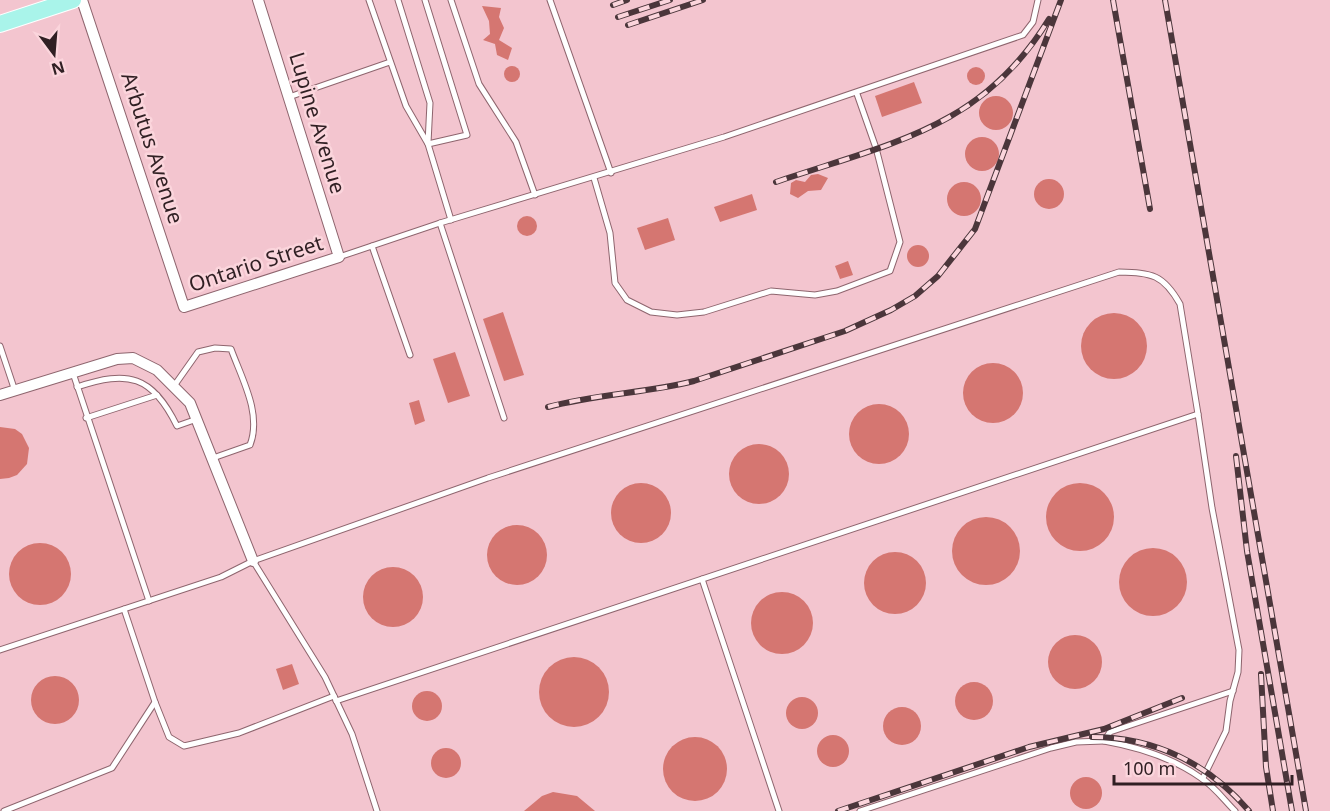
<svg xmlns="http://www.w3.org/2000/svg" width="1330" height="811" font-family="'Noto Sans',sans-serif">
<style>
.building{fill:#d57671}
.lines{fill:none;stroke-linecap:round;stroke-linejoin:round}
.lane-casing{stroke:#8e656e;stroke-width:7}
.street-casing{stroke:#8e656e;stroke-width:12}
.primary-casing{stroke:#fff;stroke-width:18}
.lane{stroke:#fff;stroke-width:5}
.street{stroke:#fff;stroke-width:10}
.primary{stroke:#a9f4ea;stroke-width:16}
.rail-casing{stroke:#4b363b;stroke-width:6}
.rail{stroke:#fbd5dc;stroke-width:4;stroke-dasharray:11;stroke-linecap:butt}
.labels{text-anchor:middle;stroke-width:5;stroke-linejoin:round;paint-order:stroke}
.street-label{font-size:21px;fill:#301f23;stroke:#fbd5dc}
</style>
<rect width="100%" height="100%" fill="#f3c5cf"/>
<g class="building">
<path d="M482,6L501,8L499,17L504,28L499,40L512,48L508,60L497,55L495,44L483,40L490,34L489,21Z"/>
<circle cx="512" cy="74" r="8"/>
<circle cx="976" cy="76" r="9"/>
<path d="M914,82L922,103L882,117L875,96Z"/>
<circle cx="996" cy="113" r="17"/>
<circle cx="982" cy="154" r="17"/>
<path d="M818,174L828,178L821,190L808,191L798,198L790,194L791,183L796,180L805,182L811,175Z"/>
<circle cx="1049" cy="194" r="15"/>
<circle cx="964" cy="199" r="17"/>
<path d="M752,194L757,210L720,222L714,207Z"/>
<circle cx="527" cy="226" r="10"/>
<path d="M668,218L675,240L645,250L637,228Z"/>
<circle cx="918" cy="256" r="11"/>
<path d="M848,261L853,275L840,279L835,266Z"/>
<path d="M503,312L524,375L504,381L483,319Z"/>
<circle cx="1114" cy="346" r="33"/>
<path d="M455,352L470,396L448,403L433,359Z"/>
<circle cx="993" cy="393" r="30"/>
<path d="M419,400L425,421L415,425L409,403Z"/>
<circle cx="879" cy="434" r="30"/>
<path d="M0,427L15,429L22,434L29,448L27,464L17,475L9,478L0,479Z"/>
<circle cx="759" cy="474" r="30"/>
<circle cx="1080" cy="517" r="34"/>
<circle cx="641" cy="513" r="30"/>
<circle cx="986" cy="551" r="34"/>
<circle cx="517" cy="555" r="30"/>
<circle cx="40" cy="574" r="31"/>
<circle cx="1153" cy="582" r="34"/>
<circle cx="895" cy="583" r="31"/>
<circle cx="393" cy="597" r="30"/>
<circle cx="782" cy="623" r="31"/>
<circle cx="1075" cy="662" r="27"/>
<circle cx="574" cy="692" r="35"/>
<path d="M292,664L299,684L283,690L276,669Z"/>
<circle cx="55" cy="700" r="24"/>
<circle cx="974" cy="701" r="19"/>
<circle cx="427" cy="706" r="15"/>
<circle cx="802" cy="713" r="16"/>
<circle cx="902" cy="726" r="19"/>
<circle cx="833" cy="751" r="16"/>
<circle cx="695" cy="769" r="32"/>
<circle cx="446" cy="763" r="15"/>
<circle cx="1086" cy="793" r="16"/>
<path d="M553,792L577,796L595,811H524L542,796Z"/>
</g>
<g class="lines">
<defs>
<g id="lane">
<path d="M369,0L406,106L428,144L451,220"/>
<path d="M398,0L430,103L428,143"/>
<path d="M425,0L467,135L428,144"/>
<path d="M451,0L479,84L516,142L535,195"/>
<path d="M550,0L611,173"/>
<path d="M289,97L390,62"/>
<path d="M594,178L610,233L615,283L627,300L651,312L677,315L704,312L771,291L815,295L837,291L890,271L900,242L876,148L857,94"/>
<path d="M440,223L504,418"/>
<path d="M372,246L410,355"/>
<path d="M339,257L440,223L724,137L1023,35L1033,22L1038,0"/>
<path d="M0,346L15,391"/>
<path d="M73,373L149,601"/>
<path d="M174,386L198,352L215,348L231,349C242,379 262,414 250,445L213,458"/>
<path d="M77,387C128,370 152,375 177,426L197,419"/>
<path d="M1198,414L1212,508L1239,650L1238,672L1230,701L1226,731L1203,778"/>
<path d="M86,418L157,395"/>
<path d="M253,561L325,677L352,734L377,811"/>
<path d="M702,579L779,811"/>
<path d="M0,650L221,577L253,561L488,478L1119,272C1152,273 1163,274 1180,304L1198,414L336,701"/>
<path d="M155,702L169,737L184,746L239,733L334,696"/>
<path d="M1104,741C1138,747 1173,758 1201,778C1214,786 1224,800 1235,811"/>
<path d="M4,811L112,768L155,702L124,609"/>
<path d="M860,811L1051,748L1076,742L1104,741L1110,732L1233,691"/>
</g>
<g id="street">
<path d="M82,0L184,307L339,257L258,0"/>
<path d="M0,395L117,359L133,358L157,370L190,403L253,561"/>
</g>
<path id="primary" d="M0,24L73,0"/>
</defs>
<use href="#lane" class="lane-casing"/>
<use href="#street" class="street-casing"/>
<use href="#primary" class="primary-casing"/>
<use href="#lane" class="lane"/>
<use href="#street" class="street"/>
<use href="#primary" class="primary"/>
<defs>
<g id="rail">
<path d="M1113,0L1150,209"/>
<path d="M1165,0L1306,811"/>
<path d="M613,5L627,0"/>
<path d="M618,17L670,0"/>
<path d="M628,25L703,0"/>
<path d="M776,182C890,143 982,129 1049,19"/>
<path d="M548,407C596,394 646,393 694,381L845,331L891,310L915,296L938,276L975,229L1061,0"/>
<path d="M1236,456L1247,551L1292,811"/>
<path d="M1261,674L1266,767L1273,811"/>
<path d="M1092,737C1155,737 1209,764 1249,811"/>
<path d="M838,811L1029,747L1104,729L1182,698"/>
</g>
</defs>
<use href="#rail" class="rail-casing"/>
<use href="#rail" class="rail"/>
</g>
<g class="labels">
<g class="street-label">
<text transform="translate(317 123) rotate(73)" y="7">Lupine Avenue</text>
<text transform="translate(152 148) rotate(72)" y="7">Arbutus Avenue</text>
<text transform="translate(256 264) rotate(-18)" y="7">Ontario Street</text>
</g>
</g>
<g transform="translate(54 54) rotate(164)" stroke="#fbd5dc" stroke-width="4.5" paint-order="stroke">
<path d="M0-4.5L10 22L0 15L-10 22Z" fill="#301f23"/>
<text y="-9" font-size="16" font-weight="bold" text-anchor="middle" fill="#301f23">N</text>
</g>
<path d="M1114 775v9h178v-9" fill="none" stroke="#301f23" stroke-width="3"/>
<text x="1123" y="775" font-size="18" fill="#301f23" stroke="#fbd5dc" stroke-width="4.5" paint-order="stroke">100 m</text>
</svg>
